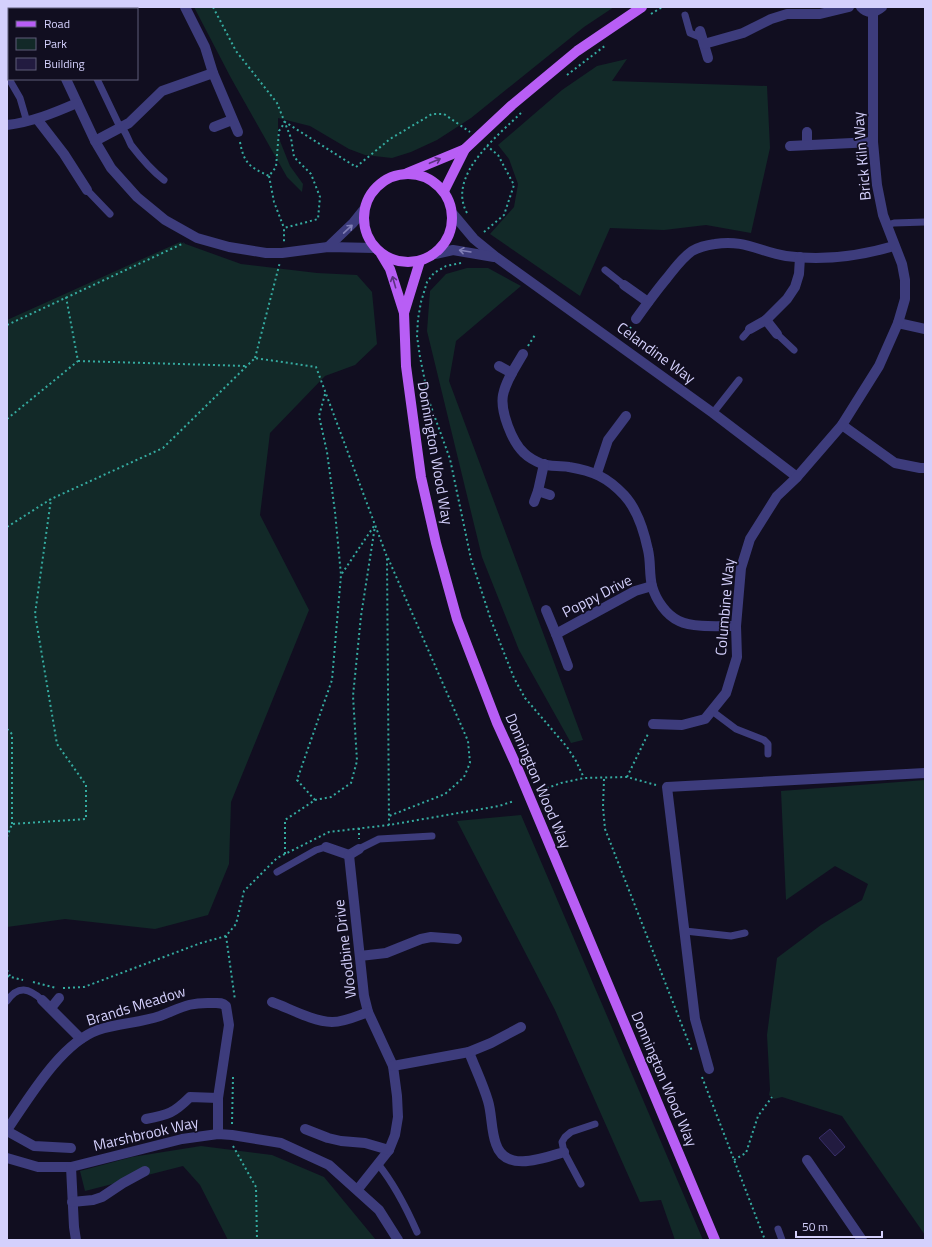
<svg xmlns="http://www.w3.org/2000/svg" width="932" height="1247" font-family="'Titillium Web',sans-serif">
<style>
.green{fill:#122928}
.building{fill:#221b40;stroke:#392f6a}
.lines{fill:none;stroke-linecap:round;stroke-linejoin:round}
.path{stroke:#35aba0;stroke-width:2;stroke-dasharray:2 3;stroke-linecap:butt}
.lane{stroke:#3d3c7c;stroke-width:7}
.street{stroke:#3d3c7c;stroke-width:10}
.primary{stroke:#b85ef5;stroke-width:10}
.oneway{stroke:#5c3280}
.oneway2{stroke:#817fb6}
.labels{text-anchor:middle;stroke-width:3.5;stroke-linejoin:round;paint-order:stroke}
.street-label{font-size:15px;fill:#d4d0fc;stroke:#110e20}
</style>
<rect width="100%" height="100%" fill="#110e20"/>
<g class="green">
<path d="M194,7H614L584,27L471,118L437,140L411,152L392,158L365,155L349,149L310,126L278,118V136L290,166L303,184L302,192L287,177L231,78Z"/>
<path d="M627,59L612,81L767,86L770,148L751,233L706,225L664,230L610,228L580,296L490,234L514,207L518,184L509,159L498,145L562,90L597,66Z"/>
<path d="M180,242L241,264L317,273L357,275L372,292L377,344L355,365L325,376L270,433L260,515L309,610L231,802L229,864L208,915L155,929L65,919L7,927V320Z"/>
<path d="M467,268H488L521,286L456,341L449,381L583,740L571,743L519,650L482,557L427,331L430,291L446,274Z"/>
<path d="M925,780V1235L842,1116L782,1097L774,1099L769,1095L770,1090L767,1035L777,958L821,925L862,900L868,884L835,866L786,900L781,791Z"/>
<path d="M521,815L703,1240H675L661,1200L640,1202L555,1010L457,821Z"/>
<path d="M201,1146L272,1155L324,1177L376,1240H228L200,1185L183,1166L85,1191L80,1171L132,1157Z"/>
</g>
<path class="building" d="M830,1129L845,1147L835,1156L819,1138Z"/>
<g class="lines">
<g class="path">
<path d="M213,7L236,51L277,103L291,138L294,157L311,174L320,197L318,219L284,228V242"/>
<path d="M651,14L662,7"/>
<path d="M567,75L606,45"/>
<path d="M240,142C244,164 250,167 269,176L276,167L279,131L285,122L356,167L390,139L432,114H444L470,132"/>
<path d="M269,176L274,202L284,228"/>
<path d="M467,213C446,175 499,135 523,111"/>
<path d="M484,232L504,215L514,185L498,155L487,146"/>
<path d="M461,263L446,266L434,273L427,282L421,302L418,319L417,336L420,357L429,401L450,459L471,559L491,620L514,678L525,698L567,747L576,761L584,778"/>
<path d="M7,325L184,243"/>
<path d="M624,336L631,327"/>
<path d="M528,346L535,335"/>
<path d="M255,358L280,262"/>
<path d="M78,361L247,366"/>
<path d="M325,394L319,416L327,452L335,512L341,575"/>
<path d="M7,419L78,361L66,297"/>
<path d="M7,527L51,499L163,448L255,358L316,367L387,557L389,825"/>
<path d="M388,558L468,741L470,763L464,777L445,794L389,816"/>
<path d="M7,729L12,734V824"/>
<path d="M627,777L648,734"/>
<path d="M604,779L603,807L605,829L692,1051"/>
<path d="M542,790L561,783L584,778L627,777L656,785"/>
<path d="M315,800L297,780L332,680L341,575L374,526"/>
<path d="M359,828V839"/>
<path d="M7,837L12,824L86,819V785L57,744L35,614L51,499"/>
<path d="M285,854V820L315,800L331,797L351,783L357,761L353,696L361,616L375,526"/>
<path d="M226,936L235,1000"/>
<path d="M7,970L10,976"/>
<path d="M7,976L23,980"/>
<path d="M33,982L56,988"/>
<path d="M63,988L84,987L201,943L226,936L236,924L244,891L277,858L329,832L389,825L499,806L514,801"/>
<path d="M702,1077L765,1240"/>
<path d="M232,1124L233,1077"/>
<path d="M233,1146L256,1187L257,1240"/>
<path d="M734,1160L746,1153L758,1116L772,1097"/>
</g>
<g class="lane">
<path d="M39,7L41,9"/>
<path d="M685,15L690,33L702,38"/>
<path d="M9,79L20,98L27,122"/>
<path d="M97,79L118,123C125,129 127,137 131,145C141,158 151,170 164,180"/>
<path d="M87,190L110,214"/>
<path d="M887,225L894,223L925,222"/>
<path d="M605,270L624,285"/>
<path d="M777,334L794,350"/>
<path d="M743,337L750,329"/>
<path d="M713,413L739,380"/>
<path d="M712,711L736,729L764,740L768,744V754"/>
<path d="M359,849L379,839L432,836"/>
<path d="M277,872L316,850L326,847"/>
<path d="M685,931L731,936L745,933"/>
<path d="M7,1001C18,985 29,988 42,1000"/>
<path d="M378,1164C395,1185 406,1207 417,1232"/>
<path d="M581,1184L564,1152L562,1142L565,1137L571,1132L595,1124"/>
<path d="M778,1229L782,1240"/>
</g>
<g class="street">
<path d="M185,7L205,47L213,73"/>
<path d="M861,7C867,14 875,13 882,7"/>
<path d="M13,9L14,7"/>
<path d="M8,17L9,15"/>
<path d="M700,31L708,58"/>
<path d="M704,44L743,33L771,19L787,14H820L849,7"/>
<path d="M66,79L95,141L111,168L137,197L165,220L197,238L229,247L266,253H282L328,247L375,248"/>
<path d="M37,119L64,154L87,190"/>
<path d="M7,125C32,122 54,113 77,103"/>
<path d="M214,127L232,120"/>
<path d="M807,132V145"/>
<path d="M95,141L129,123L162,91L213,73L238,132"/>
<path d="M790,146L873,142"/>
<path d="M453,214L474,239L496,257L713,413L797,477"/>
<path d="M328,247L353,223L365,208"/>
<path d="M435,254L453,250L494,257"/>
<path d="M624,285L648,302"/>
<path d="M636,319C646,305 656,291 667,278C675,268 682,258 692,251C699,247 707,245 715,244C744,239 760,252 786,256C822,261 860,256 894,246"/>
<path d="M766,320L777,334"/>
<path d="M898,323L925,329"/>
<path d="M750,329L766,320L787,299L795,287L799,274L800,257"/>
<path d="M523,354C516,366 506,380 503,395C500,411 512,442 524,453C529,458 535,461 542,464C550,467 560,465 569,467C593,471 607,477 624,495C638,510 644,531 648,550C651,562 649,574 652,586C656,600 666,615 679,621C693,628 720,626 736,626"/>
<path d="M499,366L512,373"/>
<path d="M842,425L895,463L920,468H925"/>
<path d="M597,473L608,440L626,416"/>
<path d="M538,491L550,495"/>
<path d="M534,502L538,491L544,464"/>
<path d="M546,610L556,634"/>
<path d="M568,666L556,634L635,591L652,586"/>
<path d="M653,724L682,725L705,719L726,693L737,657L736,626L741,568L750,539L777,496L797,477L842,425L879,366L898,323L905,299V280L902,264L883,215L877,185L873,142V12"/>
<path d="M326,847L349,855L359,849"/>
<path d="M349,855L364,996L368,1012L393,1066L397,1096L398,1117L395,1135L389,1150L358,1189"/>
<path d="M360,956L386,953L421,939L431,937L457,939"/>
<path d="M42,1000L81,1039"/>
<path d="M272,1002C291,1009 312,1021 332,1022C344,1022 357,1016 368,1012"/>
<path d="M51,1008L59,998"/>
<path d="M469,1052C475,1068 483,1084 488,1101C492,1114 491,1131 496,1144C505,1173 544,1158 564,1152"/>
<path d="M393,1066L469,1052L491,1043L521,1027"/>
<path d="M709,1069L695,1019L667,787L925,773"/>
<path d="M146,1119C168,1115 174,1113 190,1097L218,1098"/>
<path d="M305,1129L328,1138L341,1141L365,1143L389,1150"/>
<path d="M7,1130C29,1098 61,1043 98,1030C118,1023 140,1023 160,1016C181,1008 188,1002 212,1003C218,1003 222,1002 226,1006L229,1025L218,1098V1134"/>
<path d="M7,1131L34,1146L71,1148"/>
<path d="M7,1158L38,1167H71L182,1139L218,1134L232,1135L281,1143L329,1165L379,1210L398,1240"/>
<path d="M807,1160L862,1240"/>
<path d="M71,1167L74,1227L76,1240"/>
<path d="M72,1202L93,1200L102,1197L123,1183L145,1171"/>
</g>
<g class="primary">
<path d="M407,173L465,149"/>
<circle cx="408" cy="218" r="44"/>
<path d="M444,191L465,149L512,105L577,51L642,7"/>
<path d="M381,254L390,269L404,313L406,366L421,477L436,543L457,619L497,723L517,767L715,1240"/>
<path d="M404,313L420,261"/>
</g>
</g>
<defs><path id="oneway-shaft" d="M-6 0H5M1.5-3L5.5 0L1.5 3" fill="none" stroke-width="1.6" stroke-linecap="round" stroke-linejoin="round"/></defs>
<g class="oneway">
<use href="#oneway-shaft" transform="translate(435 161) rotate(-23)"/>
<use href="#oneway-shaft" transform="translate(394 282) rotate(-106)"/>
</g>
<g class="oneway2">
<use href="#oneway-shaft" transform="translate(348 229) rotate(-43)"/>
<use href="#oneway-shaft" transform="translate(465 251) rotate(-171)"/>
</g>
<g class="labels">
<g class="street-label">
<text transform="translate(862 156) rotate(-95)" y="5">Brick Kiln Way</text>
<text transform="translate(656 353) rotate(36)" y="5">Celandine Way</text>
<text transform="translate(435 453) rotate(80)" y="5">Donnington Wood Way</text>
<text transform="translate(597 596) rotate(-27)" y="5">Poppy Drive</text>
<text transform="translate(725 607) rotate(-85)" y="5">Columbine Way</text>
<text transform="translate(538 781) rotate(67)" y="5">Donnington Wood Way</text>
<text transform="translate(345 949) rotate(-97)" y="5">Woodbine Drive</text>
<text transform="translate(136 1006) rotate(-17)" y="5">Brands Meadow</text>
<text transform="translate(664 1079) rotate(67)" y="5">Donnington Wood Way</text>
<text transform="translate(146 1134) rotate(-13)" y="5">Marshbrook Way</text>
</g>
</g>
<rect width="932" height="1247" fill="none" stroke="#d4d0fc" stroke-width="16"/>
<rect x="8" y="8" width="130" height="72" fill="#110e20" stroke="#5f5c78"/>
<rect x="16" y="21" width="20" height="6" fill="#b85ef5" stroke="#5f5c78"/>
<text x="44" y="28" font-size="12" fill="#d4d0fc">Road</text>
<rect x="16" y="38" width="20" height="12" fill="#122928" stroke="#5f5c78"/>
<text x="44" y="48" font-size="12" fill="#d4d0fc">Park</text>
<rect x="16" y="58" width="20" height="12" fill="#221b40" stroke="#5f5c78"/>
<text x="44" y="68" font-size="12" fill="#d4d0fc">Building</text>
<path d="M796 1231v6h86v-6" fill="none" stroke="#d4d0fc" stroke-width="2"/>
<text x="802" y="1231" font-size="12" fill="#d4d0fc" stroke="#110e20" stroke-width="3" paint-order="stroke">50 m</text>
</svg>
